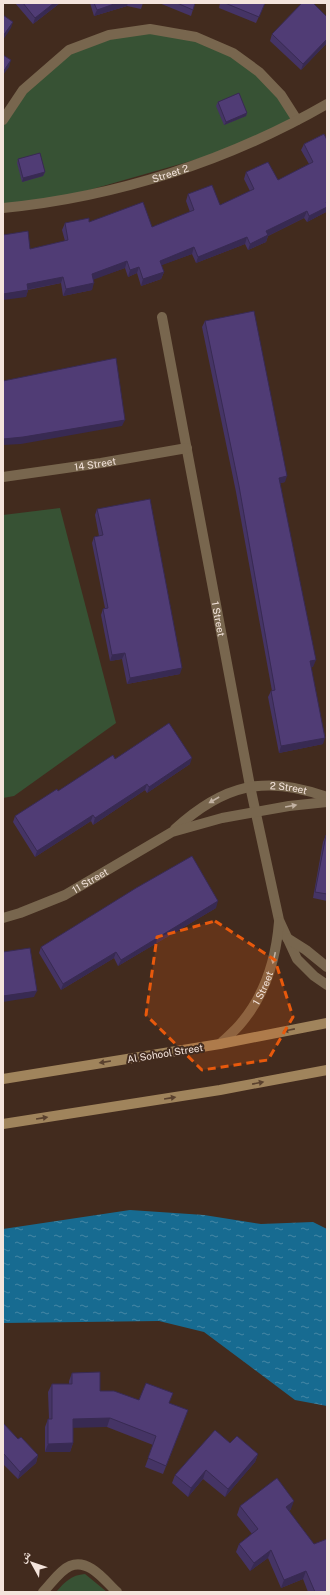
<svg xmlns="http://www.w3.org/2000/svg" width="330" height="1595" font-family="'Public Sans','Noto Naskh Arabic',sans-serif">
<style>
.green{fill:#375234}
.water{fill:url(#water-ripples)}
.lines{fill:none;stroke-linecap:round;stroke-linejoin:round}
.minor{stroke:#78664e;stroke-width:10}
.secondary{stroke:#a0845c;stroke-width:10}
.wall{fill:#453465}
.shaded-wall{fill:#382a52}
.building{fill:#503c75;stroke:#382a52}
.oneway{fill:#c2b2a3}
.oneway2{fill:#5a412e}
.marked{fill:#e8590c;fill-opacity:0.2;stroke:#e8590c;stroke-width:3;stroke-dasharray:8 5;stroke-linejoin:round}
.labels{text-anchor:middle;stroke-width:4;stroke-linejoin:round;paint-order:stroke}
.street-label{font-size:10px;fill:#f4e4dc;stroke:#422b1e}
</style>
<defs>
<pattern id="water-ripples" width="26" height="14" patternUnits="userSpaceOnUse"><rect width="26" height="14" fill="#176b91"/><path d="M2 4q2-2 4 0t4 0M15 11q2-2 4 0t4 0" fill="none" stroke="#4587a5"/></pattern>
</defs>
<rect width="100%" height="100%" fill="#422b1e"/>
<g class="green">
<path d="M150,29L196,37L233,53L281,95L297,120L240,147L40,204L3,208V120L23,90L69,50Z"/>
<path d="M60,508L116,723L14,796L3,798V515Z"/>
<path d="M85,1574L107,1592H56C65,1582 71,1575 85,1574Z"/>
</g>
<path class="water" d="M130,1210L204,1215L261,1224L313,1222L327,1229V1406L295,1400L204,1332L159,1321L3,1323V1229Z"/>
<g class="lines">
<g class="minor">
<path d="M3,120L23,90L69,50L109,35L150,29L196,37L233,53L259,72L281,95L297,120"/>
<path id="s1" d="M3,208C116,197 228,161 327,104"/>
<path id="s2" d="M162,317L250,786L279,920L297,959L314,976L327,985"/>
<path id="s3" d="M3,477L101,463L187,448"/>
<path id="s4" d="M175,829C223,785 265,774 327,797"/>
<path id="s5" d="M3,918L20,913L65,895L172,832L222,818L289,806L327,802"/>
<path d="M287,938L306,950L327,967"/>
<path id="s6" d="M220,1044C227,1037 236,1030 242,1022C266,993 276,959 279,922"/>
<path d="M43,1592C51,1584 60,1570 70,1566C89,1558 105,1581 117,1592"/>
</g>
<g class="secondary">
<path d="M3,1079L220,1044L327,1023"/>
<path d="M3,1124L220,1090L327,1070"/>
</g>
</g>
<g class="wall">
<path d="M15,3H60L33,24Z"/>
<path d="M90,3H143L141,9L127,6L94,16Z"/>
<path d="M159,3H195L191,16Z"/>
<path d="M220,3H265L256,23L219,8Z"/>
<path d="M327,17V43L301,70L270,41L272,34Z"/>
<path d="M218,102L247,113L246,116L224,125L216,106Z"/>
<path d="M324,134L326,212L307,222L304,218L268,236L266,242L248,250L245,244L196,263L192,254L161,265L164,272L161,279L141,286L137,273L128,277L125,268L93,279L92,290L63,296L61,283L28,290L26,297L30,249L65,241L62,230L65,223L89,222L152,227L190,212L186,201L188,194L220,205L250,191L244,179L246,172L278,180L309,164L301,150L304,144Z"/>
<path d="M18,159L45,172L43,176L22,182L17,163Z"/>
<path d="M205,321L285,482L280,483L313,667H311L323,744L279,753L268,697L271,691H272L236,492L202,327Z"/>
<path d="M97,509L180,674L127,684L122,659L110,661L101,615L103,609L105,608L92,543L94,537L99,536L95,515Z"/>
<path d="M115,759L190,764L147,793L145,790L93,825L91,821L35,857L13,822L15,816L58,791Z"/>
<path d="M326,835L327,836V901L313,898L323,842Z"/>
<path d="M216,908L118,966L114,958L61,990L39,953L41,947Z"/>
<path d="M72,1373L100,1391L139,1400L169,1403L188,1410L163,1474L145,1467L153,1445L107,1427H73V1443L70,1452H45V1427L48,1419H49L48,1392L52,1384H69V1381Z"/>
<path d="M3,1423L18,1439L38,1455L36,1463L18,1479L3,1464Z"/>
<path d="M230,1443L258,1454L255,1462L225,1497L203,1479L188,1497L172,1483L175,1475Z"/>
<path d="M240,1506L291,1509L289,1511L327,1592H308L303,1579L281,1588L268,1558L250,1571L236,1552L239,1544L252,1534L237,1515Z"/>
</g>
<g class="shaded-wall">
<path d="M54,3H60L33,24L35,18Z"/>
<path d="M117,3H128L127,6L94,16L97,10Z"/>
<path d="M13,22L11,28L3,40V36Z"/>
<path d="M327,39V43L301,70L303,64Z"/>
<path d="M11,60L9,67L3,75V72Z"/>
<path d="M247,113L246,116L224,125L226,122Z"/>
<path d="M45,172L43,176L22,182L23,178Z"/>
<path d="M327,207V210L326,212L307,222L309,216Z"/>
<path d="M307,211L304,218L268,236L266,242L248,250L250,244L266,231Z"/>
<path d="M247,237L245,244L196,263L198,257Z"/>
<path d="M194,247L192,254L157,267L160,261Z"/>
<path d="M127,261L125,268L90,281L92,274Z"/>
<path d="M139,267L137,273L128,277L130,270Z"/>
<path d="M164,272L161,279L141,286L143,279Z"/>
<path d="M63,277L61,283L25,290L27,284Z"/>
<path d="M94,283L92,290L63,296L66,289Z"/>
<path d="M28,290L26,297L3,300V294Z"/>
<path d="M125,420L122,426L21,444L3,445V439Z"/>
<path d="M287,476L285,482L277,484L279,478Z"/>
<path d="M125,653L122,659L110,661L112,655Z"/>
<path d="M316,660L313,667H308L310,661Z"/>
<path d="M182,668L180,674L127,684L130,678Z"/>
<path d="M325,738L323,744L279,753L281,746Z"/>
<path d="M192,758L190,764L147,793L149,787Z"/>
<path d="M147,784L145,790L93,825L95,818Z"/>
<path d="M93,815L91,821L35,857L37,851Z"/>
<path d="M218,901L216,908L118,966L121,960Z"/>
<path d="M116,952L114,958L61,990L63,984Z"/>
<path d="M37,991L34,997L3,1002V996Z"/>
<path d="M110,1418L107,1427L69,1428L73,1419Z"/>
<path d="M73,1443L70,1452H45L48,1444Z"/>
<path d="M258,1454L255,1462L225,1497L228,1489Z"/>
<path d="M38,1455L36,1463L18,1479L20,1472Z"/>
<path d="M206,1470L203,1479L188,1497L191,1488Z"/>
<path d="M294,1501L291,1509L283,1516L286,1507Z"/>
<path d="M271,1550L268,1558L250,1571L254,1563Z"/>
<path d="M306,1571L303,1579L281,1588L284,1580Z"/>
</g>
<g class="building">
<path d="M23,3H54L35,18Z"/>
<path d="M94,3H117L97,10Z"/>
<path d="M177,3H195L193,10Z"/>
<path d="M225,3H265L259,17Z"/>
<path d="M302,3H313L327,17V39L303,64L272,34Z"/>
<path d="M3,15L13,22L3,36Z"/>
<path d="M3,55L11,60L3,72Z"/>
<path d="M239,93L247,113L226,122L218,102Z"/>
<path d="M324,134L327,140V201L326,202L327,204V207L309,216L307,211L266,231L268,235L250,244L247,237L198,257L194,247L160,261L164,272L143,279L139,267L130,270L127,261L92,274L94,283L66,289L63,277L27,284L28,290L3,294V235L28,231L30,249L68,240L65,223L89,218V222L143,202L152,227L194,210L188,194L212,185L220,205L254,189L246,172L268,162L278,180L313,162L304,144Z"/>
<path d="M40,153L45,172L23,178L18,159Z"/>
<path d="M254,311L287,476L279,478L316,660L310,661L325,738L281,746L271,691L275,690L239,486L205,321Z"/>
<path d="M116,358L125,420L23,437L3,439V381Z"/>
<path d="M150,499L182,668L130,678L125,653L112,655L103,609L108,608L94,537L103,535L97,509Z"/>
<path d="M169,723L192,758L149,787L147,784L95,818L93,815L37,851L15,816L57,789L58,791L113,755L115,759Z"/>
<path d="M326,835L327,836V894L315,892Z"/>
<path d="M192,856L218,901L121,960L116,952L63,984L41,947L136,888Z"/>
<path d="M30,948L37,991L3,996V952Z"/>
<path d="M100,1372V1391H114L139,1400L146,1383L173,1393L169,1403L188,1410L166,1466L148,1458L156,1436L110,1418L73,1419V1443L48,1444V1419H52V1384H72V1373Z"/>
<path d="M3,1423L18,1439L21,1437L38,1455L20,1472L4,1454L3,1456Z"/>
<path d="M215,1430L230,1443L237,1436L258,1454L228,1489L206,1470L191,1488L175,1475Z"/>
<path d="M277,1478L294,1501L286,1507L314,1544L327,1539V1592H315L306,1571L284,1580L271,1550L254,1563L239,1544L258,1529L240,1506Z"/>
</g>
<defs><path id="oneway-solid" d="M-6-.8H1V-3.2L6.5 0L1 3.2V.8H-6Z"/></defs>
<g class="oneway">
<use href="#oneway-solid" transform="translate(214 800) rotate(150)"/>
<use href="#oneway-solid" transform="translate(291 806) rotate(-10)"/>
<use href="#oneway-solid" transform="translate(274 958) rotate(103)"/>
</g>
<g class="oneway2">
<use href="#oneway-solid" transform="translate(289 1030) rotate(169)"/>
<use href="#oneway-solid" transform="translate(105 1062) rotate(171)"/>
<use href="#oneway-solid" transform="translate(258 1083) rotate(-11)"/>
<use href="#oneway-solid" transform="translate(170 1098) rotate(-9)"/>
<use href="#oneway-solid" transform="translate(42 1118) rotate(-9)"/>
</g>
<path class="marked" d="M215,921L275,960L293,1017L268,1060L202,1070L146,1015L157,937Z"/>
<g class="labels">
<g class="street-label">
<text dy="4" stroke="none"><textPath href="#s1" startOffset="171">Street 2</textPath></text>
<text dy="4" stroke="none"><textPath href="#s3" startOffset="93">14 Street</textPath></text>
<text dy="4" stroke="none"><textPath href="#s2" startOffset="307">1 Street</textPath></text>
<text dy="4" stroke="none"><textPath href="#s4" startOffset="126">2 Street</textPath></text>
<text dy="4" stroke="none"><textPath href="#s5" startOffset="95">11 Street</textPath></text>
<text dy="4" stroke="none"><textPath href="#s6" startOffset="71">1 Street</textPath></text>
<text transform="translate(165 1053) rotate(-9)" y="4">Al Sohool Street</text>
</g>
</g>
<rect width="330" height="1595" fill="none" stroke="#f4e4dc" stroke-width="8"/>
<g transform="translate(32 1563) rotate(310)" stroke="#422b1e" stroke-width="3" paint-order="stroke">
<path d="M0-3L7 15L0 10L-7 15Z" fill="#f4e4dc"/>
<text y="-6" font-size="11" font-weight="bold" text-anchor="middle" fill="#f4e4dc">ش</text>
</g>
</svg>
